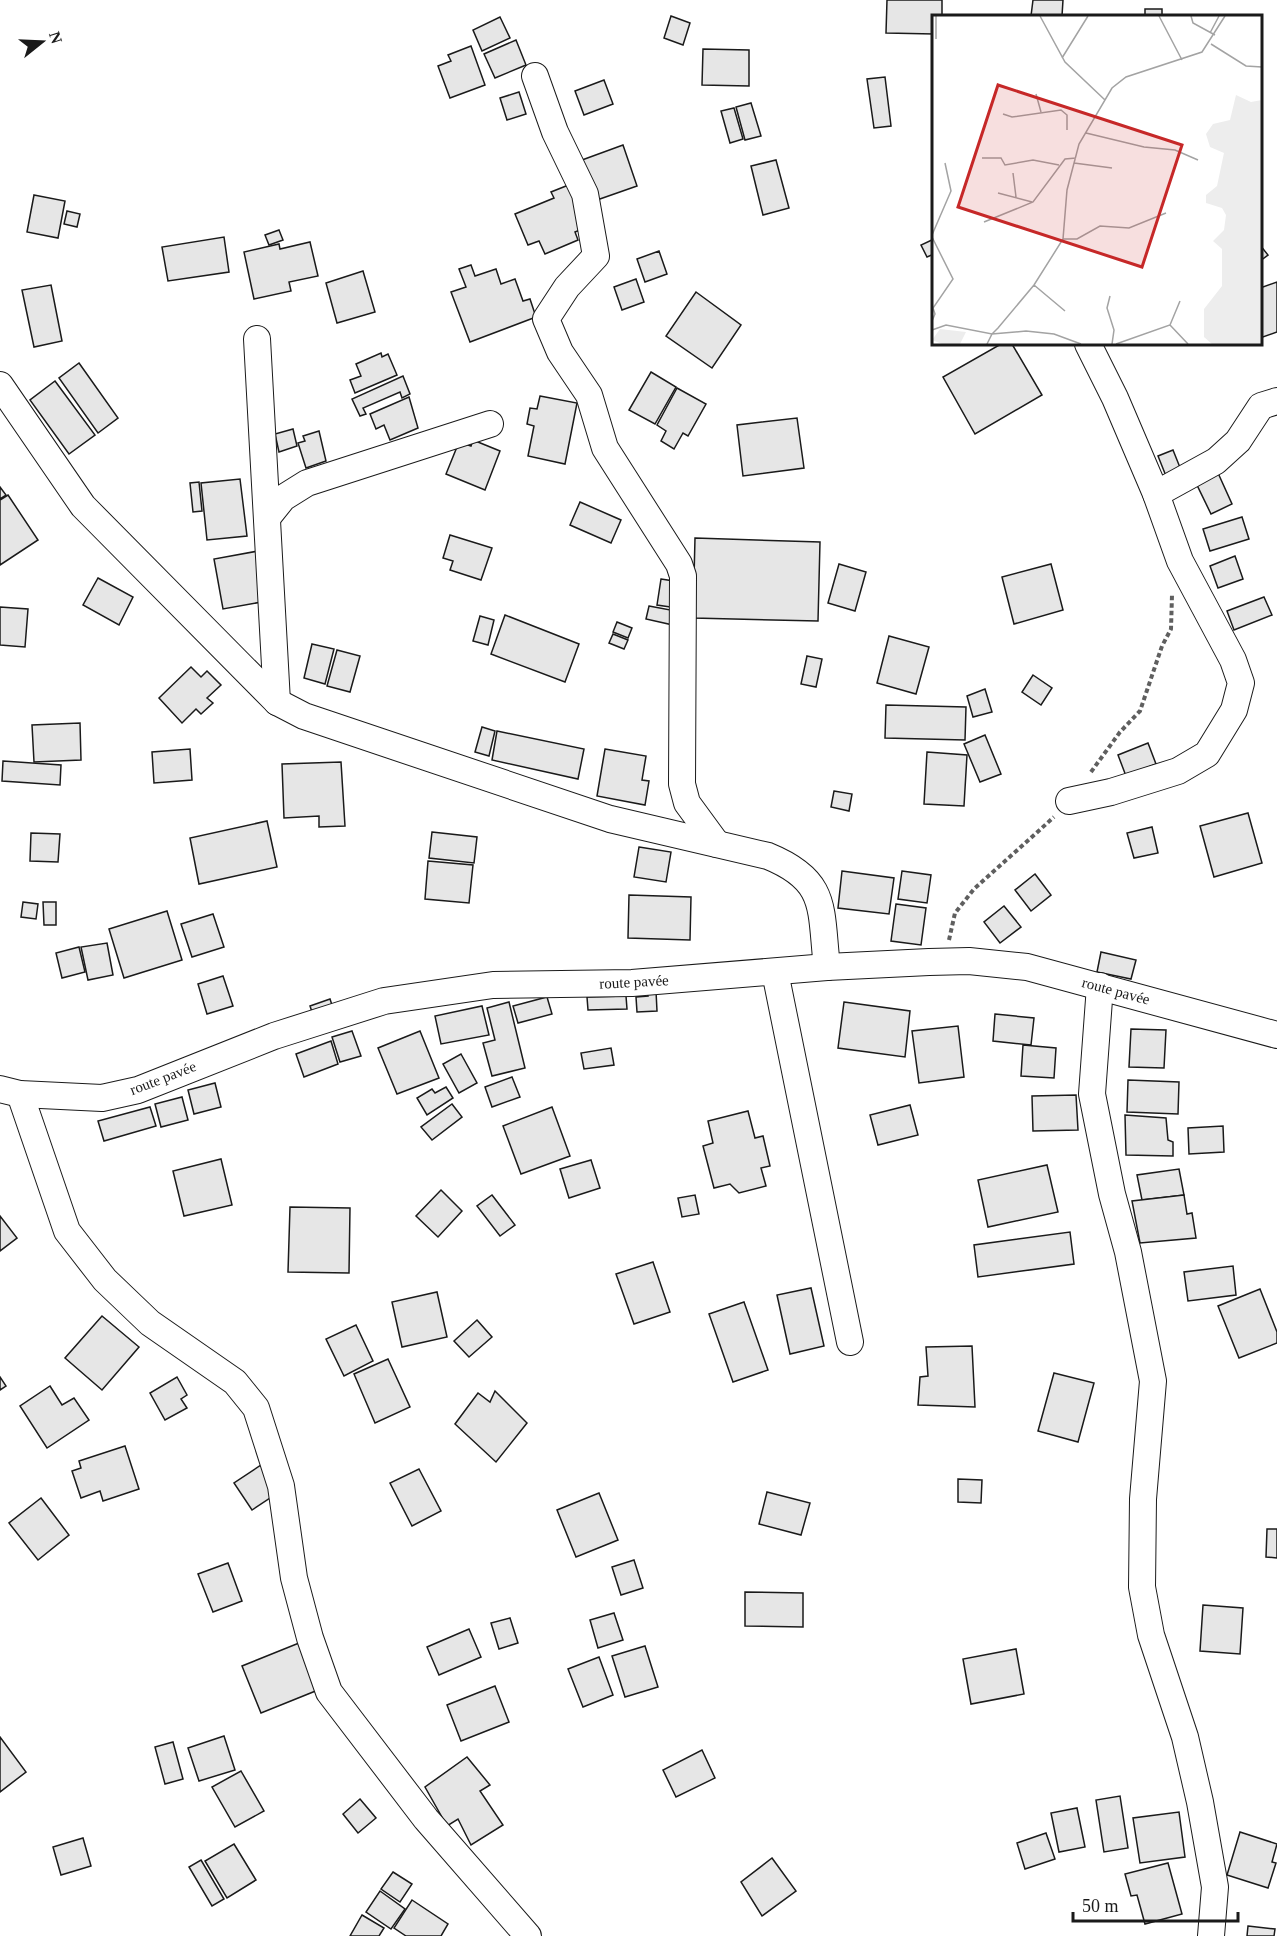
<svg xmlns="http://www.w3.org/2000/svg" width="1277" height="1936" font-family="Georgia,serif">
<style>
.building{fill:#e6e6e6;stroke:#1a1a1a;stroke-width:1.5}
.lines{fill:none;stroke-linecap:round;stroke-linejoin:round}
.minor-casing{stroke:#1a1a1a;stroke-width:28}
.path{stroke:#5f5f5f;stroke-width:4;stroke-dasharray:4.5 3;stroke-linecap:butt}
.minor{stroke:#fff;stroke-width:26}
.labels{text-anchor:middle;stroke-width:4.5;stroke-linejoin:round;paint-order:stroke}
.street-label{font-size:15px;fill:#1a1a1a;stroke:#fff}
.inset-road{fill:none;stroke:#a3a3a3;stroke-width:1.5}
.view{fill:#c62828;fill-opacity:0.15;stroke:#c62828;stroke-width:3}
.inset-edge{fill:none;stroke:#1a1a1a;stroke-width:3}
</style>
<rect width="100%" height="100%" fill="#fff"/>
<g class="building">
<path d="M887,0H942V16H934V34L886,33Z"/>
<path d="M1033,0H1063L1062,16H1031Z"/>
<rect x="1145" y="9" width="17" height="7"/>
<path d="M671,16L690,23L683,45L664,38Z"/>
<path d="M500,17L510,38L482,51L473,30Z"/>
<path d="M516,40L526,65L495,78L484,54Z"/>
<path d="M471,46L485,85L450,98L438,66L451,61L448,55Z"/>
<path d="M703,49L749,50V86L702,85Z"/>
<path d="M885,77L891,126L874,128L867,79Z"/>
<path d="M604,80L613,104L584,115L575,91Z"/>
<path d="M519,92L526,114L507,120L500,98Z"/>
<path d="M751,103L761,136L745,140L736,107Z"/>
<path d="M734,108L743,139L730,143L721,111Z"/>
<path d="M623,145L637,186L597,200L582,160Z"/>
<path d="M776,160L789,208L763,215L751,166Z"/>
<path d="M571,184L588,227L575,232L578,240L545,254L539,241L528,245L515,214L554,198L551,192Z"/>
<path d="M34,195L65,201L58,238L27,232Z"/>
<path d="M67,211L80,214L77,227L64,224Z"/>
<path d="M279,230L283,240L269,245L265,235Z"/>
<path d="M224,237L229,272L168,281L162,247Z"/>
<path d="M934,239V254L927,257L921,245Z"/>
<path d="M310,242L318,276L289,282L291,291L254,299L244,252L279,244L280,249Z"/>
<path d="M1260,245L1268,255L1260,261Z"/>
<path d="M659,251L667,274L645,282L637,259Z"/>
<path d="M471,265L475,276L496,269L501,284L515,279L523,301L530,299L536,317L470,342L451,292L466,287L459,269Z"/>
<path d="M363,271L375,312L337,323L326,283Z"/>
<path d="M636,279L644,302L622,310L614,287Z"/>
<path d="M1277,282V332L1260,338V288Z"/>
<path d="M51,285L62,341L34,347L22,290Z"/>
<path d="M696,292L741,325L712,368L666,336Z"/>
<path d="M1001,344H1012L1042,395L975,434L943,377Z"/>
<path d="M381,353L382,357L388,354L397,375L355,393L350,380L361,376L356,364Z"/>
<path d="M79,363L118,418L98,433L59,378Z"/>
<path d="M651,372L676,387L655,424L629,410Z"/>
<path d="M403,376L410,394L402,398L400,392L363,408L366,414L360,416L352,399Z"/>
<path d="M55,381L95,435L69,454L30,400Z"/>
<path d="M677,388L706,404L688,436L683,433L674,449L661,441L666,431L657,425Z"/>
<path d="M540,396L577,403L565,464L528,456L534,426L527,424L530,408L537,409Z"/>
<path d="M409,397L418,428L390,440L384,425L376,429L370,414Z"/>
<path d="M797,418L804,468L743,476L737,425Z"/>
<path d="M293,429L297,446L279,452L275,434Z"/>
<path d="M319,431L326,461L306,468L298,443L305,441L303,436Z"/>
<path d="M473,440L500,451L485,490L446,474L459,442L471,446Z"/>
<path d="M1173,450L1183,475L1168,481L1158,456Z"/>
<path d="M1218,473L1232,504L1211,514L1196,483Z"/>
<path d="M240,479L247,536L207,540L201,483Z"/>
<path d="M199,482L202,511L193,512L190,483Z"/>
<path d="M0,487L6,495L0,499Z"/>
<path d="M8,495L38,540L0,565V500Z"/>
<path d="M580,502L621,520L611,543L570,525Z"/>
<path d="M1242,517L1249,539L1210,551L1203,529Z"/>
<path d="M450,535L492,548L481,580L450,570L453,561L443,558Z"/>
<path d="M695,538L820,542L818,621L693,618Z"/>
<path d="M258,551L267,601L223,609L214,559Z"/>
<path d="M1235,556L1243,579L1218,588L1210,566Z"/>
<path d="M839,564L866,572L855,611L828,603Z"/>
<path d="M1051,564L1063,610L1014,624L1002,577Z"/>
<path d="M98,578L133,597L119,625L83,605Z"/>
<path d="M661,579L680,582L677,608L657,605Z"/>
<path d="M1264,597L1272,615L1234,630L1227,611Z"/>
<path d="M649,606L676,611L673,625L646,619Z"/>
<path d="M0,607L28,609L25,647L0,645Z"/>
<path d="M505,615L579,644L565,682L491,654Z"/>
<path d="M480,616L494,620L488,645L473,641Z"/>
<path d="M617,622L632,628L628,638L613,632Z"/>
<path d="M613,634L628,640L624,649L609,643Z"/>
<path d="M889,636L929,647L916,694L877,683Z"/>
<path d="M312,644L334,649L325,684L304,678Z"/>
<path d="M337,650L360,656L350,692L327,686Z"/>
<path d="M807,656L822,659L816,687L801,684Z"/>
<path d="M191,667L201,677L207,671L221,685L207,698L213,703L201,714L196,709L182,723L159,698Z"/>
<path d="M1033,675L1052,688L1041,705L1022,692Z"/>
<path d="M985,689L992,712L973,717L967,696Z"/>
<path d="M886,705L966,707L965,740L885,738Z"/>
<path d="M80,723L81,760L34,762L32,725Z"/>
<path d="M482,727L495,731L489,756L475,752Z"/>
<path d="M497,731L584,749L578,779L492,760Z"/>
<path d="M985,735L1001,774L980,782L964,744Z"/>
<path d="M1148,743L1156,764L1126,776L1118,755Z"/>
<path d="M190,749L192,780L154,783L152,752Z"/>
<path d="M605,749L646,756L642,780L649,781L645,805L597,796Z"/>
<path d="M927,752L967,755L964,806L924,804Z"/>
<path d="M3,761L61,765L60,785L2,781Z"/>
<path d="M341,762L345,826L319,827V816L284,818L282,764Z"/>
<path d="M834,791L852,794L849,811L831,807Z"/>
<path d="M1248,813L1262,863L1214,877L1200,826Z"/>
<path d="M267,821L277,867L199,884L190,838Z"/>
<path d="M1152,827L1158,853L1134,858L1127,833Z"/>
<path d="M432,832L477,837L474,863L429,858Z"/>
<path d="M31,833L60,834L58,862L30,861Z"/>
<path d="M639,847L671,852L666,882L634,877Z"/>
<path d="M428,861L473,865L469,903L425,899Z"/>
<path d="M842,871L894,878L889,914L838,908Z"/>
<path d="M902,871L931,875L927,903L898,899Z"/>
<path d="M1035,874L1051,895L1031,911L1015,890Z"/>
<path d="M629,895L691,897L690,940L628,938Z"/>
<path d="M23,902L38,904L36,919L21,917Z"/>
<path d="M43,902H56V925H44Z"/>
<path d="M896,904L926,908L921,945L891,941Z"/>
<path d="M1004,906L1021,927L1000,943L984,922Z"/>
<path d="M167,911L182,960L124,978L109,929Z"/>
<path d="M213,914L224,947L192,957L181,924Z"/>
<path d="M107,943L113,975L88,980L81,947Z"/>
<path d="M79,947L85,972L62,978L56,953Z"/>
<path d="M1101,952L1136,960L1131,979L1097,972Z"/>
<path d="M223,976L233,1006L207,1014L198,984Z"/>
<path d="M656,991L657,1011L637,1012L636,997L648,996L647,992Z"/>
<path d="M626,996L627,1009L588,1010L587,997Z"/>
<path d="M547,997L552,1014L518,1023L513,1006Z"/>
<path d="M330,999L332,1005L312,1012L310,1006Z"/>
<path d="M509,1002L525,1068L492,1076L483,1043L495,1040L487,1008Z"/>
<path d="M844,1002L910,1011L905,1057L838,1048Z"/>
<path d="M482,1006L489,1035L441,1044L435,1016Z"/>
<path d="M995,1014L1034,1018L1031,1045L993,1041Z"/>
<path d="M958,1026L964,1077L919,1083L912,1031Z"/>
<path d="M1131,1029L1166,1030L1164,1068L1129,1067Z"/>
<path d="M352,1031L361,1056L340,1062L332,1037Z"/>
<path d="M420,1031L439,1078L397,1094L378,1048Z"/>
<path d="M331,1041L338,1064L304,1077L296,1054Z"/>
<path d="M1023,1045L1056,1048L1054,1078L1021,1076Z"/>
<path d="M611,1048L614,1065L584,1069L581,1053Z"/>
<path d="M461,1054L477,1083L459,1093L443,1064Z"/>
<path d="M512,1077L520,1097L492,1107L485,1087Z"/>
<path d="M1128,1080L1179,1082L1178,1114L1127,1112Z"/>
<path d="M215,1083L221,1107L194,1114L188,1090Z"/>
<path d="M446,1087L453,1098L427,1115L417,1098L432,1089L435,1093Z"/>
<path d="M1076,1095L1078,1130L1033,1131L1032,1096Z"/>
<path d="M182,1097L188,1120L161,1127L155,1104Z"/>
<path d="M452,1104L462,1117L432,1140L421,1127Z"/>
<path d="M910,1105L918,1135L878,1145L870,1115Z"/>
<path d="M150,1107L156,1126L104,1141L98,1121Z"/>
<path d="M552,1107L570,1156L521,1174L503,1126Z"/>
<path d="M748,1111L755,1138L763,1136L770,1166L761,1168L766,1186L739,1193L730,1184L714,1188L703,1146L713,1143L708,1121Z"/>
<path d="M1125,1115L1166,1118L1168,1140L1173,1142V1156L1126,1155Z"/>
<path d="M1223,1126L1224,1152L1189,1154L1188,1128Z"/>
<path d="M221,1159L232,1205L184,1216L173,1171Z"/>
<path d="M591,1160L600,1188L569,1198L560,1169Z"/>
<path d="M1047,1165L1058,1212L988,1227L978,1180Z"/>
<path d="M1179,1169L1184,1195L1142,1200L1137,1175Z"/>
<path d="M441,1190L462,1211L438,1237L416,1216Z"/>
<path d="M492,1195L515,1225L500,1236L477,1206Z"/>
<path d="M695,1195L699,1214L682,1217L678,1198Z"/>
<path d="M1184,1195L1187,1214L1192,1213L1196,1238L1140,1243L1132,1201Z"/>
<path d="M290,1207L350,1208L349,1273L288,1272Z"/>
<path d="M0,1216L17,1238L0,1251Z"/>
<path d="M1070,1232L1074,1264L978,1277L974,1245Z"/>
<path d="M653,1262L670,1312L634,1324L616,1274Z"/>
<path d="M1233,1266L1236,1295L1188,1301L1184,1272Z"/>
<path d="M811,1288L824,1346L790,1354L777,1295Z"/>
<path d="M1260,1289L1277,1332V1343L1239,1358L1218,1306Z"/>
<path d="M437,1292L447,1337L402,1347L392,1302Z"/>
<path d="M744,1302L768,1370L733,1382L709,1314Z"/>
<path d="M102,1316L139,1347L102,1390L65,1358Z"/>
<path d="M477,1320L492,1337L469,1357L454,1341Z"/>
<path d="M356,1325L373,1361L344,1376L326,1339Z"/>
<path d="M972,1346L975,1407L918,1405L920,1377L928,1376L926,1347Z"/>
<path d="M388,1359L410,1407L375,1423L354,1374Z"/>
<path d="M1054,1373L1094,1383L1078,1442L1038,1431Z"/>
<path d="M0,1377L6,1386L0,1390Z"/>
<path d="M177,1377L187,1395L181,1399L187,1408L165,1420L150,1393Z"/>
<path d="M50,1386L62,1405L74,1398L89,1420L47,1448L20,1406Z"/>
<path d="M495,1391L527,1423L496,1462L455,1424L478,1393L490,1402Z"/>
<path d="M125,1446L139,1489L103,1501L100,1491L81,1498L72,1471L81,1468L79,1461Z"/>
<path d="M261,1465L279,1492L252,1510L234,1483Z"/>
<path d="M419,1469L441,1511L412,1526L390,1483Z"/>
<path d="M958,1479L982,1480L981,1503L958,1502Z"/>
<path d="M767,1492L810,1503L801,1535L759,1524Z"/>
<path d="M599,1493L618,1540L576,1557L557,1510Z"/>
<path d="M41,1498L69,1535L38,1560L9,1523Z"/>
<path d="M1267,1529H1277V1558L1266,1557Z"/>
<path d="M634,1560L643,1588L621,1595L612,1567Z"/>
<path d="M228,1563L242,1601L213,1612L198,1574Z"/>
<path d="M745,1592L803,1593V1627L745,1626Z"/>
<path d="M1203,1605L1243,1608L1240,1654L1200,1651Z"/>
<path d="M614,1613L623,1640L598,1648L590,1620Z"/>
<path d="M510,1618L518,1643L499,1649L491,1623Z"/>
<path d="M469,1629L481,1657L439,1675L427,1647Z"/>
<path d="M299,1643L318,1690L261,1713L242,1666Z"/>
<path d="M645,1646L658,1687L625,1697L612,1656Z"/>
<path d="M1016,1649L1024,1694L971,1704L963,1659Z"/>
<path d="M599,1657L613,1695L583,1707L568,1669Z"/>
<path d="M495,1686L509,1722L461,1741L447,1705Z"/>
<path d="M224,1736L235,1770L199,1781L188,1748Z"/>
<path d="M0,1737L26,1772L0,1792Z"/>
<path d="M173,1742L183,1779L165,1784L155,1747Z"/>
<path d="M702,1750L715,1778L676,1797L663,1770Z"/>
<path d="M467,1757L490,1785L480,1791L503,1825L471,1845L458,1819L447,1826L425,1787Z"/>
<path d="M241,1771L264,1811L235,1827L212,1787Z"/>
<path d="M1120,1796L1128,1848L1104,1852L1096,1800Z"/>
<path d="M360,1799L376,1818L358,1833L343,1814Z"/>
<path d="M1077,1808L1085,1847L1059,1852L1051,1813Z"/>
<path d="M1179,1812L1185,1857L1140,1863L1133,1818Z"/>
<path d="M1240,1832L1277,1844L1272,1862L1276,1863L1268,1888L1227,1875Z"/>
<path d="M1046,1833L1055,1859L1025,1869L1017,1843Z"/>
<path d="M83,1838L91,1866L61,1875L53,1847Z"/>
<path d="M234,1844L256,1880L227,1898L205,1861Z"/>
<path d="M772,1858L796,1891L762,1916L741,1882Z"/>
<path d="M201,1860L224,1899L212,1906L189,1867Z"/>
<path d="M1168,1863L1182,1914L1145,1924L1137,1895L1131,1896L1125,1874Z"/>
<path d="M393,1872L412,1884L400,1902L381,1889Z"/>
<path d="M380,1891L405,1909L391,1929L366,1912Z"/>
<path d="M412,1900L448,1924L441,1936H406L394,1928Z"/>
<path d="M362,1915L384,1928L379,1936H350Z"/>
<path d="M1248,1926L1275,1929L1274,1936H1247Z"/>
</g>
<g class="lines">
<defs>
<g id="minor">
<path d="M535,76L555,132L585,194L596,256L567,287L546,319L560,352L589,395L605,448L679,564L683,576L682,784L687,803L717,844"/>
<path d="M257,339L277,702"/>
<path d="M0,385L83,506L277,702L304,716L610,819L768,856C829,881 820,909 827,967"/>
<path d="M1156,494L1216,461L1238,441L1261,406L1277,401"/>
<path d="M267,518L283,498L307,483L490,424"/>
<path d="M1069,801L1111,792L1178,771L1207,754L1234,710L1241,683L1233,660L1180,561L1156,494L1115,398L1088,344"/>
<path d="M775,972L850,1342"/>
<path d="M1100,986L1092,1094L1112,1194L1128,1252L1153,1381L1143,1499L1142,1587L1151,1635L1185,1737L1200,1802L1215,1887L1211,1936"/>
<path d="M0,1089L20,1094L102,1098L138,1090L274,1036L384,1001L493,985L632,983L827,967L929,962L969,961L1027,967L1277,1035"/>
<path d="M20,1094L67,1231L105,1280L150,1323L235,1382L256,1408L281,1486L294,1578L310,1638L329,1692L426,1819L528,1936"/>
</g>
</defs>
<use href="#minor" class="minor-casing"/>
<g class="path">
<path d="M1091,772L1120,732L1140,711L1162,646L1171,629L1172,595"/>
<path d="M949,940L955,913L974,889L1054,817"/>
</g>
<use href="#minor" class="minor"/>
</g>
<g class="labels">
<g class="street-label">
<text transform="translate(634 982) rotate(-3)" y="5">route pavée</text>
<text transform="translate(1116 991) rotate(15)" y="5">route pavée</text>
<text transform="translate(163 1078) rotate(-21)" y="5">route pavée</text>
</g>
</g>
<g transform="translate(932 15)">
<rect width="330" height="330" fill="#fff"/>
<path d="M304,80L319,87L330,85V329H280L272,322V294L290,271V234L281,226L292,215L294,200L290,193L274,188V180L285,171L292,138L278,132L274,119L281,109L298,105ZM8,314L34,317L28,329H10L0,325Z" fill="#ededed"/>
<path class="inset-road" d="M4,1V24M108,1L133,47L173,85M227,1L250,45M259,1L261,8L283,20M278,18L287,1M279,29L314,51L330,52M130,43L156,1M104,79L109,97M71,99L80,102L129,95L135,100V115M154,118L212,132L243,135L266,145M50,143H69L73,150L101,145L127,150M142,148L180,153M81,158L84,182M66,178L100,187M52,207L101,187L133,144L144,143M0,220L19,176L13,148M0,222L21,264L1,293L3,299L0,306M131,224H145L168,211L197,213L234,198M102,270L133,296M178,281L175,293L182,315L180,329M238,310L256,329M0,315L14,310L60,319L66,313L102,270L131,224L135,175L147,129L180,73L194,62L270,37L293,1M55,329L60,319L94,316L122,319L149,329M184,329L238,310L248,286"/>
<path class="view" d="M66,70L250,130L210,252L26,192Z"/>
<rect width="330" height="330" class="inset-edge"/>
</g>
<g transform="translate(42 42) rotate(72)" stroke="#ffffff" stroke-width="4.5" paint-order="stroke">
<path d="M0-4.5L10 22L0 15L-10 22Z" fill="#1a1a1a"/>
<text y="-9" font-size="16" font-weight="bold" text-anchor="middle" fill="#1a1a1a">N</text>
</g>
<path d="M1073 1912v9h165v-9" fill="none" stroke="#1a1a1a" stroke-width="3"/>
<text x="1082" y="1912" font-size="18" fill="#1a1a1a" stroke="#ffffff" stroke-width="4.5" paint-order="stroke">50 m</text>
</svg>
